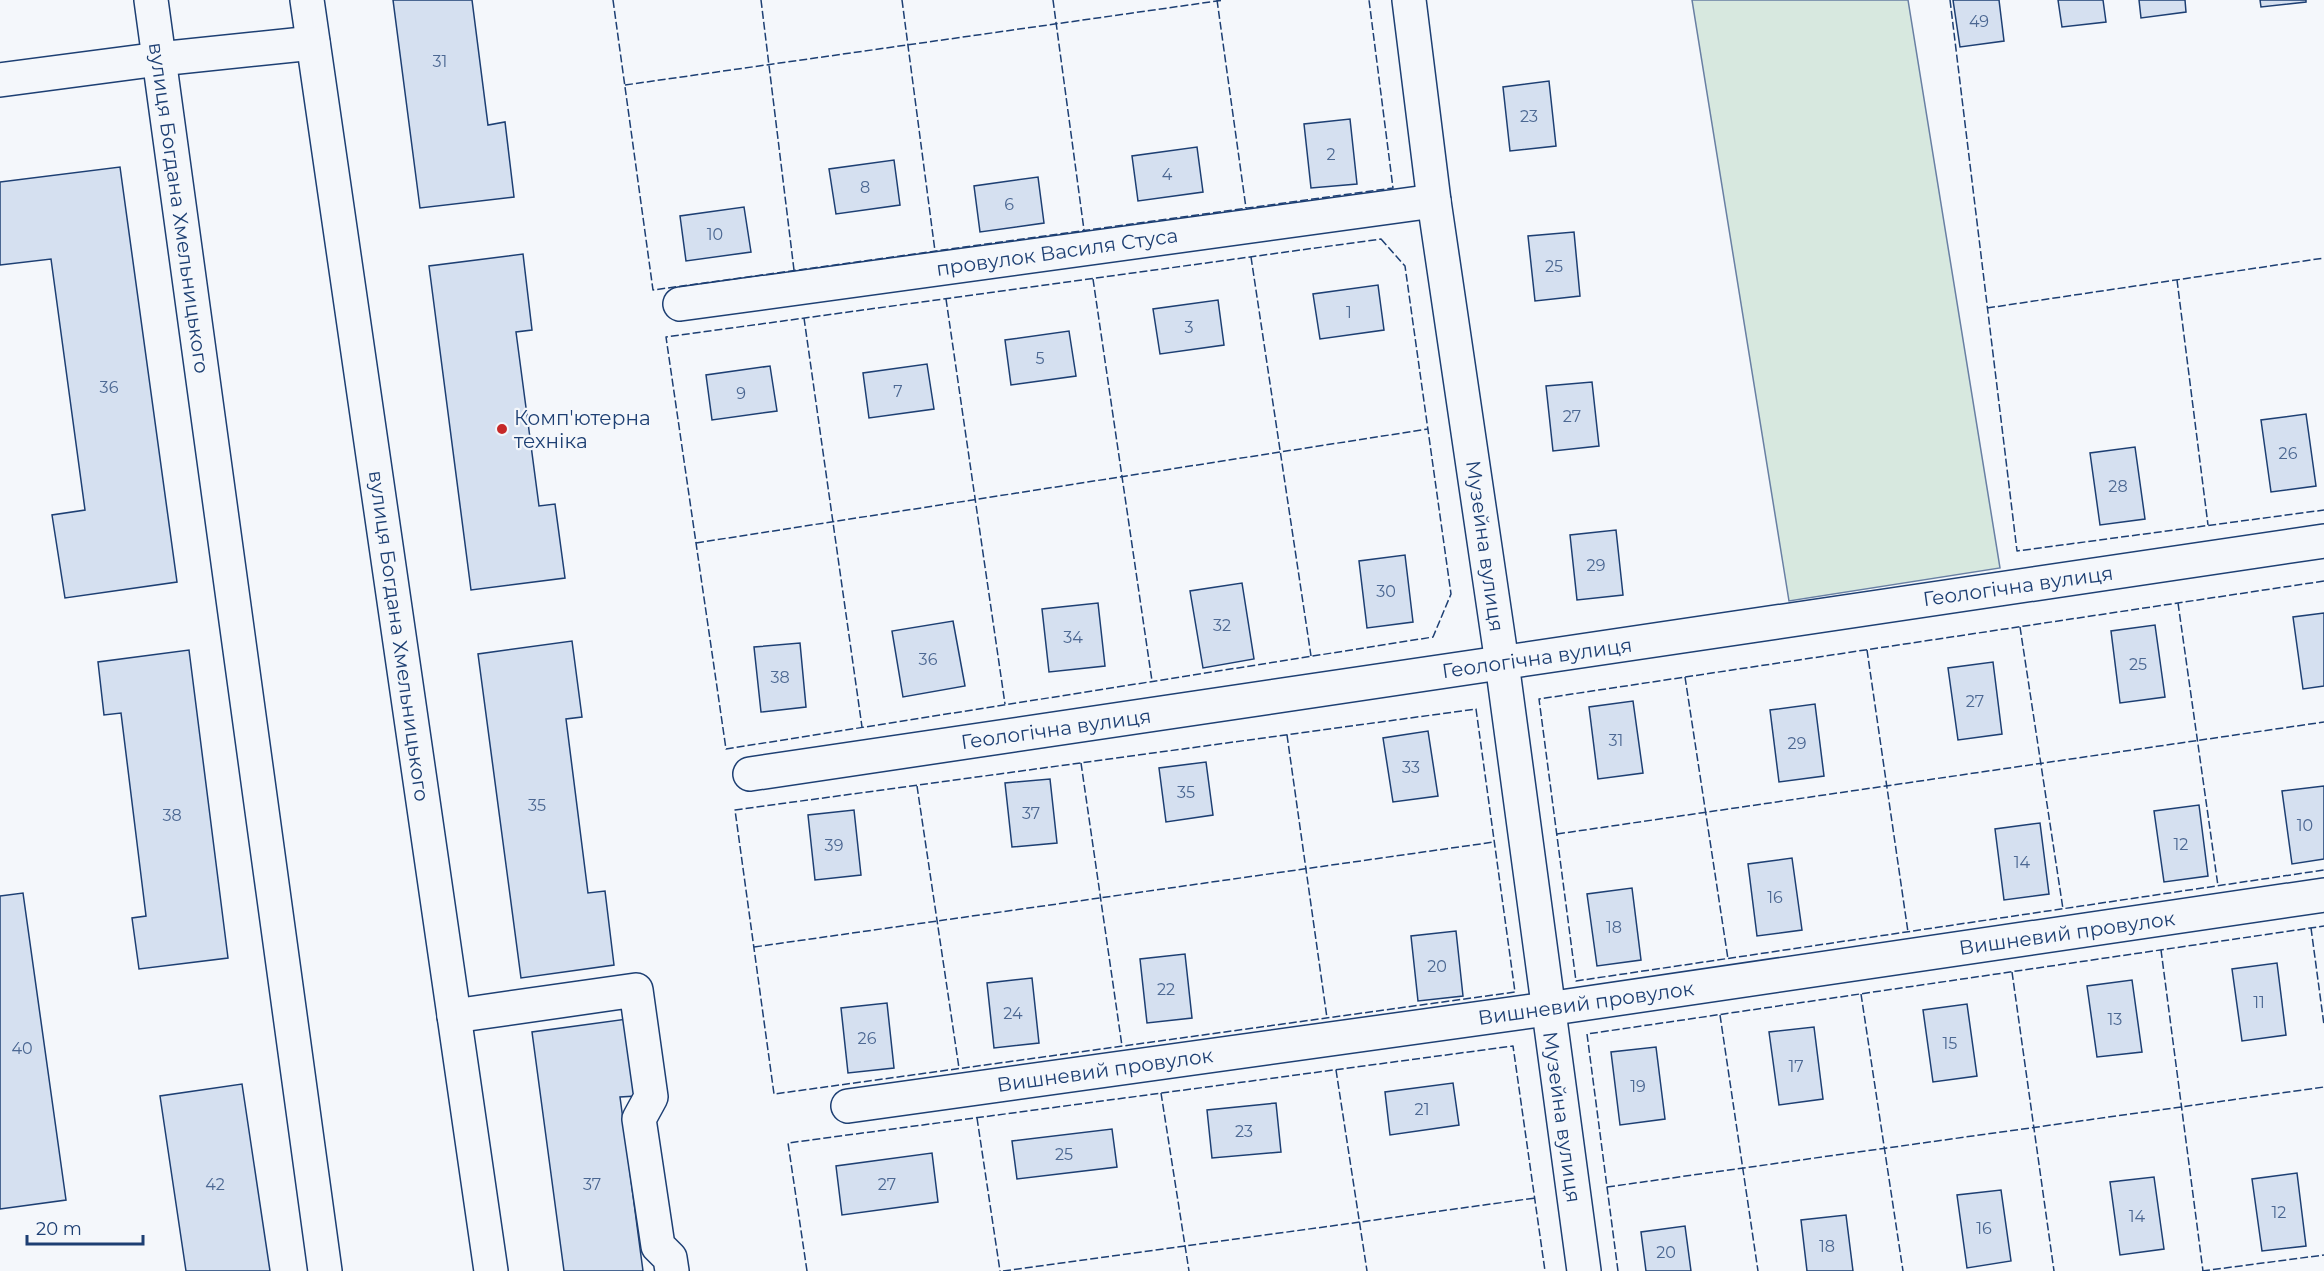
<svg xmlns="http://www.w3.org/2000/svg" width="2324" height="1271" font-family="Montserrat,sans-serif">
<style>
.green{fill:#d7e8df;stroke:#687fa3;stroke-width:1.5}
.building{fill:#d5e0f0;stroke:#1d3f73;stroke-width:1.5}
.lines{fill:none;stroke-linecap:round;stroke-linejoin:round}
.minor-casing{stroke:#1d3f73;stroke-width:36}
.minor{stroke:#f4f7fb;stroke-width:33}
.fence{stroke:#1d3f73;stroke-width:1.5;stroke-dasharray:8 3;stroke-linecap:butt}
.poi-dot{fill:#c62828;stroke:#f4f7fb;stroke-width:2}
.labels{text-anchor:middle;stroke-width:4.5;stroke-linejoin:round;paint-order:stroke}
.number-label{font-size:16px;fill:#4b6792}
.street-label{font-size:20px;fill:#1d3f73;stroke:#f4f7fb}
.poi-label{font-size:20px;fill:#1d3f73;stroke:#f4f7fb;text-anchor:start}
</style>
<rect width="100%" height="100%" fill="#f4f7fb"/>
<path class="green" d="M1692,0H1908L2000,568L1789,601Z"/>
<g class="building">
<path d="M393,0H472L488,125L505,122L514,197L420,208Z"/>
<path d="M1953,0H1999L2004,41L1960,47Z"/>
<path d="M2058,0H2103L2106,22L2062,27Z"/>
<path d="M2139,0H2185L2186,12L2141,18Z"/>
<path d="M2260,0H2306V2L2261,7Z"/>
<path d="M1549,81L1556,146L1510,151L1503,87Z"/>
<path d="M1350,119L1357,184L1311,188L1304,124Z"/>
<path d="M1197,147L1203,192L1138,201L1132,156Z"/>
<path d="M894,160L900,205L836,214L829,169Z"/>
<path d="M120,167L177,582L65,598L52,515L85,510L51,259L0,265V182Z"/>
<path d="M1038,177L1044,223L980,232L974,186Z"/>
<path d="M744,207L751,252L686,261L680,216Z"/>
<path d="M1574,232L1580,296L1535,301L1528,236Z"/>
<path d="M523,254L532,330L516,332L539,506L555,504L565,578L471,590L429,266Z"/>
<path d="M1378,285L1384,330L1320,339L1313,294Z"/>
<path d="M1218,300L1224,345L1160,354L1153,309Z"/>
<path d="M1069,331L1076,376L1011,385L1005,340Z"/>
<path d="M927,364L934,409L869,418L863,373Z"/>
<path d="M770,366L777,411L712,420L706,375Z"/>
<path d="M1592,382L1599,446L1553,451L1546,386Z"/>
<path d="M2306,414L2316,486L2271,492L2261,420Z"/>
<path d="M2135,447L2145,519L2100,525L2090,453Z"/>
<path d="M1616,530L1623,595L1577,600L1570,535Z"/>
<path d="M1405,555L1413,622L1367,628L1359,561Z"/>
<path d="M1242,583L1254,659L1203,668L1190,591Z"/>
<path d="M1098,603L1105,666L1049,672L1042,609Z"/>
<path d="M2324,613V686L2303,689L2293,617Z"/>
<path d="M953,621L965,686L903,697L892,631Z"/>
<path d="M2155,625L2165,697L2120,703L2111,631Z"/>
<path d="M572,641L582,717L566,719L588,893L605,891L614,965L521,978L478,654Z"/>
<path d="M800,643L806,707L761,712L754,647Z"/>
<path d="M189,650L228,958L139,969L132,918L146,916L121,713L104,715L98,662Z"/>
<path d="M1993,662L2002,734L1958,740L1948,668Z"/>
<path d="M1633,701L1643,773L1598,779L1589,707Z"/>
<path d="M1815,704L1824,776L1779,782L1770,710Z"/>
<path d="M1428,731L1438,796L1393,802L1383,738Z"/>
<path d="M1206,762L1213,815L1166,822L1159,768Z"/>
<path d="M1050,779L1057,843L1012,847L1005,783Z"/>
<path d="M2324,786V859L2292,864L2282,791Z"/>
<path d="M2199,805L2208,876L2164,882L2154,811Z"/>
<path d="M854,810L861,875L815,880L808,815Z"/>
<path d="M2040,823L2049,894L2004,900L1995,829Z"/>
<path d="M1792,858L1802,930L1757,936L1748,864Z"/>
<path d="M1632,888L1641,960L1597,966L1587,894Z"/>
<path d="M23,893L66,1200L0,1209V896Z"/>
<path d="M1456,931L1463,996L1418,1001L1411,936Z"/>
<path d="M1185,954L1192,1018L1147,1023L1140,959Z"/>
<path d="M2277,963L2286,1035L2242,1041L2232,969Z"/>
<path d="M1032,978L1039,1043L994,1048L987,983Z"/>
<path d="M2132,980L2142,1052L2097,1057L2087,986Z"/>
<path d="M887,1003L894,1068L848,1073L841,1008Z"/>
<path d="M1967,1004L1977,1076L1933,1082L1923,1010Z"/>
<path d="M627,1019L636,1096L620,1097L643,1271H564L532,1032Z"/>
<path d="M1814,1027L1823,1099L1779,1105L1769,1032Z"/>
<path d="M1656,1047L1665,1119L1620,1125L1611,1052Z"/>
<path d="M1453,1083L1459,1125L1390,1135L1385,1092Z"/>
<path d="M242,1084L270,1271H186L160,1096Z"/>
<path d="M1276,1103L1281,1152L1212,1158L1207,1110Z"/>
<path d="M1112,1129L1117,1167L1017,1179L1012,1141Z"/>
<path d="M932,1153L938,1202L842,1215L836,1166Z"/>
<path d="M2297,1173L2306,1246L2262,1251L2252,1179Z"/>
<path d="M2154,1177L2164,1249L2120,1255L2110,1182Z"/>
<path d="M2001,1190L2011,1261L1967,1268L1957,1195Z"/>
<path d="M1846,1215L1853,1271H1807L1801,1220Z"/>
<path d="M1685,1226L1691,1271H1646L1641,1232Z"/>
</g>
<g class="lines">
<defs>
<g id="minor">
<path d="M151,0L325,1271"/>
<path d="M307,0L491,1271"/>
<path d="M1409,0L1434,201L1502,663L1584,1271"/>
<path d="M0,80L159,59L313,43"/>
<path d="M680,304L1434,201"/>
<path d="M750,774L2324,541"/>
<path d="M454,1016L636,990L651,1097L639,1119L658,1246L670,1258L672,1271"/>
<path d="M848,1106L1547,1009L2324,895"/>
</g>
</defs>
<use href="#minor" class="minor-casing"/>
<use href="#minor" class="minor"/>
<g class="fence">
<path d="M613,0L653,290L1393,188L1369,0"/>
<path d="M761,0L794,270"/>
<path d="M902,0L935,251"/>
<path d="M1053,0L1084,230"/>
<path d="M1217,0L1246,208"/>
<path d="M1950,0L2017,551L2324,510"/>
<path d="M625,85L1224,0"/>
<path d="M1381,239L1405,266L1451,594L1433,637L726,749L666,337Z"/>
<path d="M1251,257L1311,656"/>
<path d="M1093,279L1152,681"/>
<path d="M2177,280L2208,525"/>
<path d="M946,299L1005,704"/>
<path d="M1987,308L2324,258"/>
<path d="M804,318L862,727"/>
<path d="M696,543L1428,429"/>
<path d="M2324,581L1539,699L1576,981L2324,870"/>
<path d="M2178,603L2218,886"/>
<path d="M2020,627L2063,909"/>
<path d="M1867,650L1908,932"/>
<path d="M1685,677L1728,959"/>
<path d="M1476,709L1515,992L774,1094L735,810Z"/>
<path d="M1287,735L1327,1018"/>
<path d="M1081,763L1122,1046"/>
<path d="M917,786L959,1068"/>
<path d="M1557,834L2324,722"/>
<path d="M2311,928L2324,1025"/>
<path d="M754,947L1494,842"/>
<path d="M2161,950L2203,1271"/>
<path d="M2012,972L2054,1271"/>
<path d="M1861,994L1903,1271"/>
<path d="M1720,1015L1758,1271"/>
<path d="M1336,1070L1367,1271"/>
<path d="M1161,1093L1189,1271"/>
<path d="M977,1118L1000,1271"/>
<path d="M1607,1187L2324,1087"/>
<path d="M807,1271L788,1143L1513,1046L1545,1271"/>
<path d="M1003,1271L1535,1198"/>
<path d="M1618,1271L1587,1034L2324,926"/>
<path d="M2202,1271L2324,1255"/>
</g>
</g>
<circle class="poi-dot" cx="502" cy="429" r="6"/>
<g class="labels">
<g class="number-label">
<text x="1979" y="27">49</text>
<text x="440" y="67">31</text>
<text x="1529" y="122">23</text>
<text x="1331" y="160">2</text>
<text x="1167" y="180">4</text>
<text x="865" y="193">8</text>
<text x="1009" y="210">6</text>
<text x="715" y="240">10</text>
<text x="1554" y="272">25</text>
<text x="1349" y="318">1</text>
<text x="1189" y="333">3</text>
<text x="1040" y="364">5</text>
<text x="109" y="393">36</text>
<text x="898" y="397">7</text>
<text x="741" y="399">9</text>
<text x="1572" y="422">27</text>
<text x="2288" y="459">26</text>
<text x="2118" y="492">28</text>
<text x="1596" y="571">29</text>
<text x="1386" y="597">30</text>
<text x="1222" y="631">32</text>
<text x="1073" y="643">34</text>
<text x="928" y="665">36</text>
<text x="2138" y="670">25</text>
<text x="780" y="683">38</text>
<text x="1975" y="707">27</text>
<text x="1616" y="746">31</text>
<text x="1797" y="749">29</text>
<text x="1411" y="773">33</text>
<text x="1186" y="798">35</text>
<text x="537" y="811">35</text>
<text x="1031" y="819">37</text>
<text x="172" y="821">38</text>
<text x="2305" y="831">10</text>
<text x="2181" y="850">12</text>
<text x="834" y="851">39</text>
<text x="2022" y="868">14</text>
<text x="1775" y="903">16</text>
<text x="1614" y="933">18</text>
<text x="1437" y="972">20</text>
<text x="1166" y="995">22</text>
<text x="2259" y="1008">11</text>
<text x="1013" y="1019">24</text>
<text x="2115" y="1025">13</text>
<text x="867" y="1044">26</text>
<text x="1950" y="1049">15</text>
<text x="22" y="1054">40</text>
<text x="1796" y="1072">17</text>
<text x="1638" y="1092">19</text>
<text x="1422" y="1115">21</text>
<text x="1244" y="1137">23</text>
<text x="1064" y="1160">25</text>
<text x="215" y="1190">42</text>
<text x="592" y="1190">37</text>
<text x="887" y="1190">27</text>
<text x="2279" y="1218">12</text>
<text x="2137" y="1222">14</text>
<text x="1984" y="1234">16</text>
<text x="1827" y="1252">18</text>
<text x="1666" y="1258">20</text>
</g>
<g class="street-label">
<text transform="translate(179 208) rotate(82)" y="7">вулиця Богдана Хмельницького</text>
<text transform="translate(1057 252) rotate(-8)" y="7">провулок Василя Стуса</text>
<text transform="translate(1485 546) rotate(82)" y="7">Музейна вулиця</text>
<text transform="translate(2018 586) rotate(-8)" y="7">Геологічна вулиця</text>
<text transform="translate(399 636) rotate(82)" y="7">вулиця Богдана Хмельницького</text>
<text transform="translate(1537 658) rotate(-8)" y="7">Геологічна вулиця</text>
<text transform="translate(1056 729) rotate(-8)" y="7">Геологічна вулиця</text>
<text transform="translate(2067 933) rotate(-8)" y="7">Вишневий провулок</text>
<text transform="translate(1586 1003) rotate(-8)" y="7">Вишневий провулок</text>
<text transform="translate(1105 1070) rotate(-8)" y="7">Вишневий провулок</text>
<text transform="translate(1562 1117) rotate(82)" y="7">Музейна вулиця</text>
</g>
<g class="poi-label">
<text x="514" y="425">Комп'ютерна<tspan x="514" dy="23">техніка</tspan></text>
</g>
</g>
<path d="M27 1235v9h116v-9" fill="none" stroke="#1d3f73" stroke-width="3"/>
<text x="36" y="1235" font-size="18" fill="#1d3f73" stroke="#f4f7fb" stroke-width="4.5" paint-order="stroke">20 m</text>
</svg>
